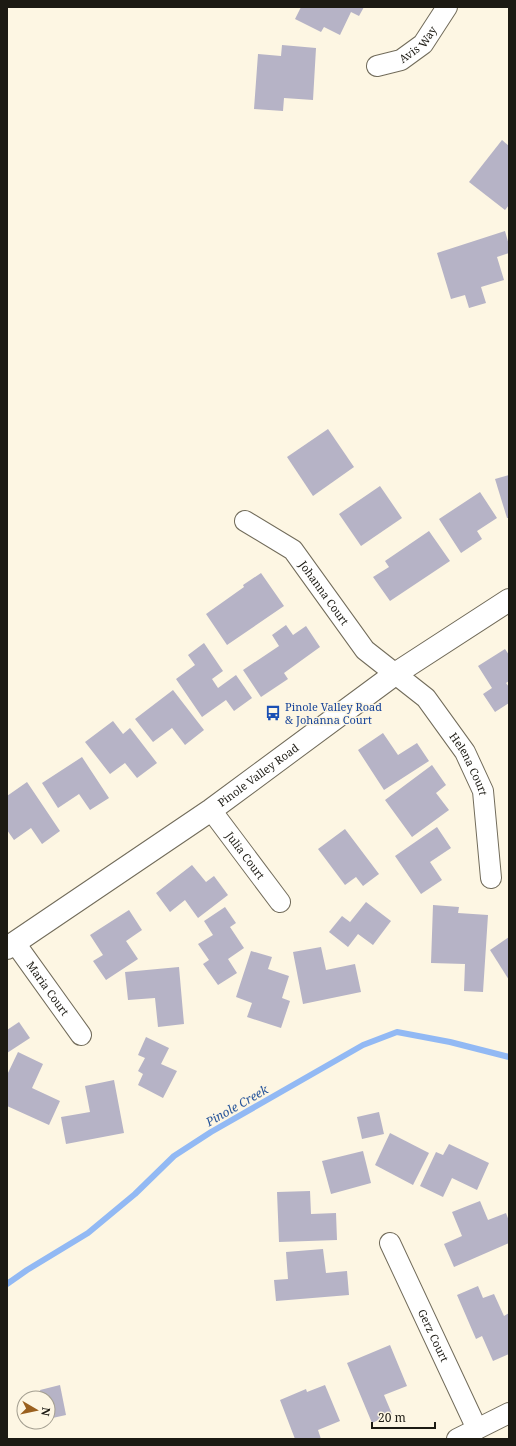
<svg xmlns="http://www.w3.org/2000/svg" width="516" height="1446" font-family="'Noto Serif',serif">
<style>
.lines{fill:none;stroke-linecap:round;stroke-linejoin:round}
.stream{stroke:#92b9f4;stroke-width:6}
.building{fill:#b6b3c6}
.street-casing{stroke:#716b5a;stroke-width:22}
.secondary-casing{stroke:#716b5a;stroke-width:24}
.street{stroke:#fff;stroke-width:20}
.secondary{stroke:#fff;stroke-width:22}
.labels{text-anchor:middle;stroke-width:3;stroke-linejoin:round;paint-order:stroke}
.street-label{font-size:11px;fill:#1c1a13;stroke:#fdf6e3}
.transit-label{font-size:11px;fill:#164399;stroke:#fdf6e3;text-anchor:start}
.water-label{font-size:12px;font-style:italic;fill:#26549a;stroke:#fdf6e3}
</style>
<rect width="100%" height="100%" fill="#fdf6e3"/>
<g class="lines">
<path class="stream" d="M7,1284L27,1270L88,1233L135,1194L174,1156L211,1132L363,1045L397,1032L450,1042L509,1057"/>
</g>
<g class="building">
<path d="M301,7H364L359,16L351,12L340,35L324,27L321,32L295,19Z"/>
<path d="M282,45L316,48L313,100L284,98L283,111L254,109L258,54L281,56Z"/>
<path d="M502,140L509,146V205L505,210L469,182Z"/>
<path d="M505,231L509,245V253L497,257L504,280L481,287L486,303L469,308L465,295L451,299L437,253Z"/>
<path d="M328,429L354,467L313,496L287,457Z"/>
<path d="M509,475V518H507L495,479Z"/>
<path d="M380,486L402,518L361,546L339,514Z"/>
<path d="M480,492L497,518L477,531L482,539L461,553L439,519Z"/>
<path d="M429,531L450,561L390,601L373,577L389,567L385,561Z"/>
<path d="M261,573L284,606L227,645L206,614L244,587L243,585Z"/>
<path d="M286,625L293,635L306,626L320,647L284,673L288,679L261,697L243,670L279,646L272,635Z"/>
<path d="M204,643L223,671L212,679L218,688L236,675L252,698L234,711L226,700L202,717L176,679L195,665L188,655Z"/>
<path d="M505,649L509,655V681L506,683L509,687V703L495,712L483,694L492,688L478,666Z"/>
<path d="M173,690L204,730L185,745L172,728L153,742L135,719Z"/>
<path d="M113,721L123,734L130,728L157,763L137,778L125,763L110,774L85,742Z"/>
<path d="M383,733L398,755L417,743L429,761L384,790L358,750Z"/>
<path d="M82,757L109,798L90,810L79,794L58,808L42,783Z"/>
<path d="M432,765L446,785L436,793L449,810L412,837L385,800Z"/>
<path d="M27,782L60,831L42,844L31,828L14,840L7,830V796Z"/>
<path d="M437,827L451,848L430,862L442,880L421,894L395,856Z"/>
<path d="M345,829L379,874L363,886L356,877L345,885L318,849Z"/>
<path d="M192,865L206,882L214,876L228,895L198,918L185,900L170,912L156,893Z"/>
<path d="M366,902L391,921L373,945L358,934L348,947L329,932L342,916L350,922Z"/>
<path d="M433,905L459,907L458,913L488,915L483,992L464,991L465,964L431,963Z"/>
<path d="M225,907L236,923L230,927L244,948L228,959L237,973L218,985L203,964L209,960L198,944L213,935L204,921Z"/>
<path d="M129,910L142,930L126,941L138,959L106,980L93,961L103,955L90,935Z"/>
<path d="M509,937V980L490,950Z"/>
<path d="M321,947L326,970L355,964L361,992L303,1004L293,952Z"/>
<path d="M251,951L272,957L268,969L289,976L282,998L290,1001L281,1028L247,1017L252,1003L236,997Z"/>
<path d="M179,967L184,1024L158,1027L155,998L128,1000L125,972Z"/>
<path d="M19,1022L30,1038L7,1053V1030Z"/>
<path d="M146,1037L169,1048L161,1064L177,1071L163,1098L138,1085L143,1074L138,1071L145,1058L138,1055Z"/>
<path d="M18,1052L43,1064L32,1088L60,1101L49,1125L7,1106V1075Z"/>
<path d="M114,1080L124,1133L66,1144L61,1117L90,1112L85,1086Z"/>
<path d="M379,1112L384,1134L362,1139L357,1117Z"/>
<path d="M390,1133L429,1153L413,1185L375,1165Z"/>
<path d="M449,1144L489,1163L477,1190L452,1178L443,1197L420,1186L436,1152L443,1155Z"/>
<path d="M363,1151L371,1183L331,1194L322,1161Z"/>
<path d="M310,1191L311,1214L336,1213L337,1240L279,1242L277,1192Z"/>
<path d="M480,1201L488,1220L506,1213L509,1221V1243L454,1267L444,1244L462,1236L452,1212Z"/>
<path d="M323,1249L326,1273L347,1271L349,1295L276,1301L274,1280L288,1279L286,1252Z"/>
<path d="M478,1286L483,1298L494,1294L504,1316L509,1313V1354L493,1361L482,1336L476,1339L457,1295Z"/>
<path d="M390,1345L407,1386L384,1395L392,1414L372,1423L347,1363Z"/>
<path d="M60,1385L66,1415L48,1419V1398H42L40,1390Z"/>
<path d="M325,1385L340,1421L318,1430L321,1439H295L280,1400L306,1389L307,1392Z"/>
</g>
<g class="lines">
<defs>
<g id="street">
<path id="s1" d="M377,66L401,60L423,44L447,7"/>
<path id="s2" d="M245,521L293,550L365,650L426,698L465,752L483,791L491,878"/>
<path id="s3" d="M211,810L280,902"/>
<path id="s4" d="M15,943L81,1035"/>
<path id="s5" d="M390,1243L477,1429"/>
<path d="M457,1439L509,1413"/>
</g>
<g id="secondary">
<path id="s6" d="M7,948L211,810L395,674L509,600"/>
</g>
</defs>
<use href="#street" class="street-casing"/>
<use href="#secondary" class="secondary-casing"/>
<use href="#street" class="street"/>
<use href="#secondary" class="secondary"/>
</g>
<defs>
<symbol id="bus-bare" viewBox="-9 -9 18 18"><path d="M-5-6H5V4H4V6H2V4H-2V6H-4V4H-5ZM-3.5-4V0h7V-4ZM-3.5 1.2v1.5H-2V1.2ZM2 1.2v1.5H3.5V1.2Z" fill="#1a4fb4" stroke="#fdf6e3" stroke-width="2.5" paint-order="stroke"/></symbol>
</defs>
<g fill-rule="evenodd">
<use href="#bus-bare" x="262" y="702" width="22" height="22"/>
</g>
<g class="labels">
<g class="street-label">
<text dy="4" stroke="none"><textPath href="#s1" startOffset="48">Avis Way</textPath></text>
<text dy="4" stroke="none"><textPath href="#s2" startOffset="109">Johanna Court</textPath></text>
<text dy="4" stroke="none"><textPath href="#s2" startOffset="336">Helena Court</textPath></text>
<text dy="4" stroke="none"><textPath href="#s6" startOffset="305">Pinole Valley Road</textPath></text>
<text dy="4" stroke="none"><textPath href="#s3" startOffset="57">Julia Court</textPath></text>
<text dy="4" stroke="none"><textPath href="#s4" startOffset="56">Maria Court</textPath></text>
<text dy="4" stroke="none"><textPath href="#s5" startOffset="102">Gerz Court</textPath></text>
</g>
<g class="transit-label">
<text x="285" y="711">Pinole Valley Road<tspan x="285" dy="13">&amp; Johanna Court</tspan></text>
</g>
<g class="water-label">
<text transform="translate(237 1106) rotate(-30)" y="4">Pinole Creek</text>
</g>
</g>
<rect width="516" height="1446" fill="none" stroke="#1c1a13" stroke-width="16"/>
<g transform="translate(36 1410) rotate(99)"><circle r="19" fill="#fdf6e3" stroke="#a39e90"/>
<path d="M0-3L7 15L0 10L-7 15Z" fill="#9a601e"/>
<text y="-6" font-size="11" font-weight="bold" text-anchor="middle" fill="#1c1a13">N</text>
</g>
<path d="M372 1422v6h63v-6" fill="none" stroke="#1c1a13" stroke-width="2"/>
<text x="378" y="1422" font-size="12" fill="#1c1a13" stroke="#fdf6e3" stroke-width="3" paint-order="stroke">20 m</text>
</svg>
